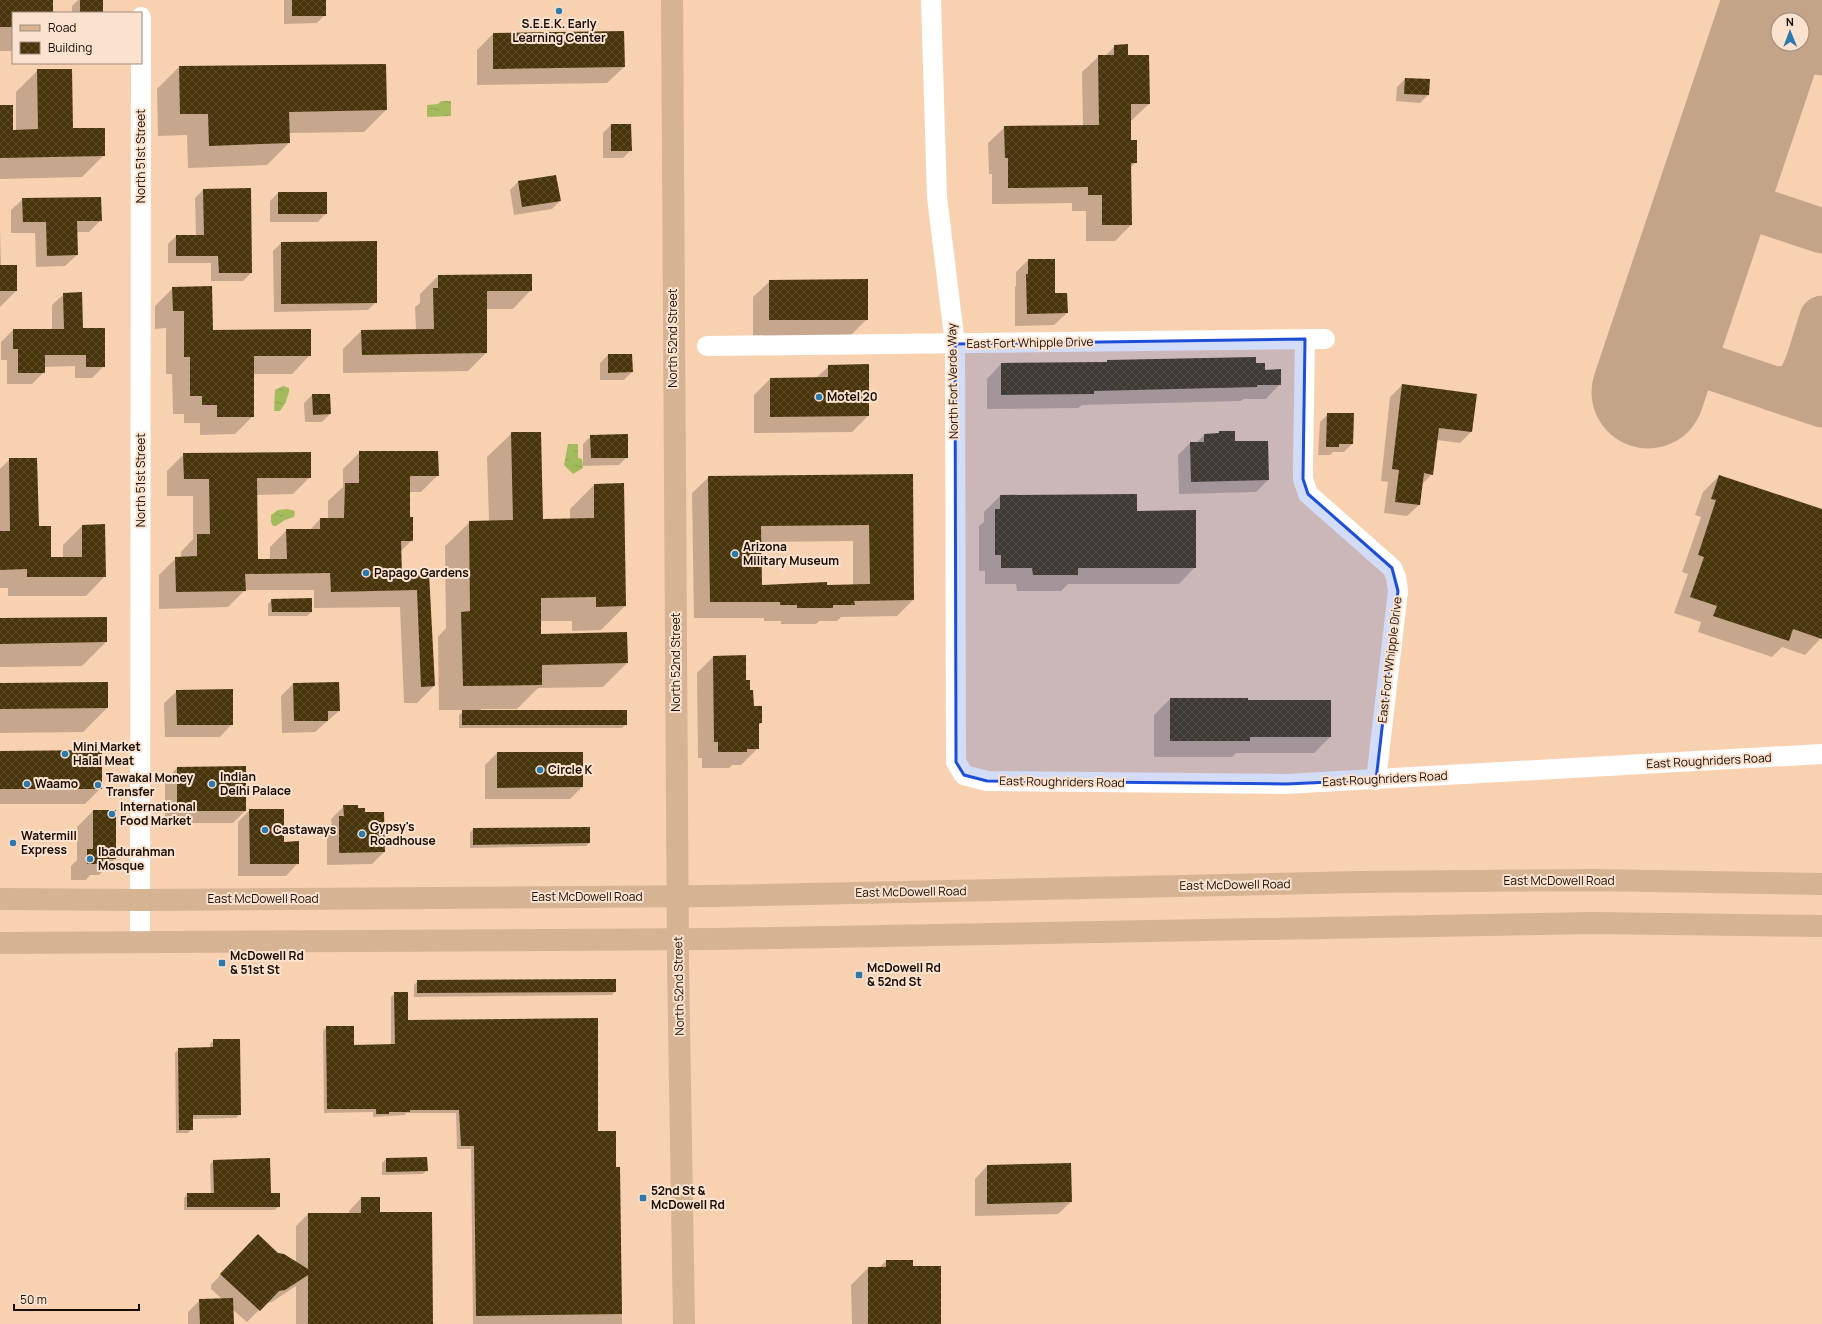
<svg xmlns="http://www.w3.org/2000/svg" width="1822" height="1324" font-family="Manrope,sans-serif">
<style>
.water{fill:url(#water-ripples)}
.shadow{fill:#0003;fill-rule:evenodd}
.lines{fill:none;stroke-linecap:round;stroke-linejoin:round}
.taxiway{stroke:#c4a489;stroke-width:45}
.runway{stroke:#c4a489;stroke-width:113}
.building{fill:url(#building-cross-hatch);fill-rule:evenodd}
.minor{stroke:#fff;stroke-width:20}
.major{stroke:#d6b393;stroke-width:22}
.marked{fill:#1d4ed8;fill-opacity:0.2;stroke:#1d4ed8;stroke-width:3;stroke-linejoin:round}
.poi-dot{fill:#2c79ac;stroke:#fae2cf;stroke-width:1.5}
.labels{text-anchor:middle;stroke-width:4;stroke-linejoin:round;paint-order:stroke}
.poi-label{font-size:12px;font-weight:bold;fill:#190c03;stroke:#fae2cf;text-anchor:start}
.street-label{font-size:12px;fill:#190c03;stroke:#fae2cf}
</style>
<defs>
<pattern id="water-ripples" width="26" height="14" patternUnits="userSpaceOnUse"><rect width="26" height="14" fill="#a3bb5d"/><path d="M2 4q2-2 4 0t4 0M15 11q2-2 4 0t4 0" fill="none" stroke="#8ca04f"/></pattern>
<pattern id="building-cross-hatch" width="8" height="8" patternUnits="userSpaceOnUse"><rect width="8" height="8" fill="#47340b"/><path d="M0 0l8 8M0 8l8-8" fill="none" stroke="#5e4e2d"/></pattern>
</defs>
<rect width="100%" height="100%" fill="#f8d1b1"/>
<g class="water">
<path d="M441,101H451V116L427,117V105L438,104Z"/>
<path d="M283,386L289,388C290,393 287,396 286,402L280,411H274L275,390Z"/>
<path d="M568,444H578V458L582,459L583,468L573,474L564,465Z"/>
<path d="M287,509L295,511L294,517L285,520L276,526H273L271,522V515L278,510Z"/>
</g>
<g class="shadow">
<path d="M0,0H52V13H13V51H0Z"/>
<path d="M78,0H102V13H72V6Z"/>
<path d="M284,0H325V15L317,23L284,24Z"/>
<path d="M623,32L624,67L607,83L477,85V50L493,34Z"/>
<path d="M1115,46L1127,56L1149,104L1132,120H1130V141L1136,162L1130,168L1131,225L1115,241H1086V211H1072V203L992,204V174H989L988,143L1005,127L1083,126L1082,72L1099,56H1105Z"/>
<path d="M179,67L386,110L364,132L289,133V143L267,165L188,168L187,135L158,136L157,89Z"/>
<path d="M38,70L72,130L104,155L82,177L0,179V106L12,131H16V92Z"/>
<path d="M1405,79L1428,95L1420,103L1396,101L1397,87Z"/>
<path d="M611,125H631V150L623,158H603V133Z"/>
<path d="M518,182L560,201L552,209L514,215L510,190Z"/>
<path d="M203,190L251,273L243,281H211V263H168V244L176,236H196L195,198Z"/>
<path d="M278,193L326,213L318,222H270V201Z"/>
<path d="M23,199L101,220L89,232H76L77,255L65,266L36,267L35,233H11V210Z"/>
<path d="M0,229L1,266L16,291L0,307Z"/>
<path d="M281,243L376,302L368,310L274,312L273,251Z"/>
<path d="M1028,260L1054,294H1066L1067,313L1054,325L1015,326V287L1016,286V272Z"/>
<path d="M438,276L531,290L513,309H486V353L468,371L343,373V349L361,331L416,330L415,307L420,303V294Z"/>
<path d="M770,281L867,319L850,336H753V297Z"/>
<path d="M173,288L212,331L310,355L292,374H253V416L235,434L200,435V423H184V414H173L172,374H166V328L155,329V306Z"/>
<path d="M64,294L82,329L104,366L92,378H75V366L44,367V372L32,384H7V360H1V342L13,330H52V305Z"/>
<path d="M608,355H632V372L624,380H600V363Z"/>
<path d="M1107,361L1255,364L1280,384L1266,399H1243L1241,401L1082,405L1078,408L987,409V379L1001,364L1105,363Z"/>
<path d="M829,366L868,416L852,432L754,433V395L770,379L816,378Z"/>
<path d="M1402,385L1471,432L1460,443L1437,440L1432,474L1421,485L1419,505L1407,516L1384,513L1388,482L1381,481L1390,397Z"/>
<path d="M312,395L330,414L322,422H305L304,403Z"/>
<path d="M1328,414L1352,444L1344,452H1333L1330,455H1318L1320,422Z"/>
<path d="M512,433L542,520H570V509L594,485L623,484L625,606L601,630L572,631V621H540V635L627,663L603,687L538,688L517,709H481V711L626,724L622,728H459V715L465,710H439L438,637L446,628L445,546L470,522L489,521L487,457Z"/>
<path d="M1204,435L1234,442L1268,480L1256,492L1179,494L1178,455L1190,443H1196Z"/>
<path d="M591,436L627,457L619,465L583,466V444Z"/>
<path d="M360,452L438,475L421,492H409V518L412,540L400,552L401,576L428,574L434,686L417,703H404L400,607L314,608V590H245L228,607L159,609V575L176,558H181V552L193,539V496H167V471L184,454L310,477L293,494L256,495L257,560H270V547L287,530H310L320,519H328V501L343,487V469Z"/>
<path d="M10,459L50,558H63V545L82,526L105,576L86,596H8V588H0V469Z"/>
<path d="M912,475L913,600L897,616L841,617L837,621H819L816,624H781V621H764V618H694L692,493L709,477ZM853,541V585L761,586L760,542Z"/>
<path d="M1719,476L1822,510V637L1805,655L1782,647L1772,657L1698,632L1701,622L1674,613L1688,574L1682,572L1701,517L1695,515L1703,492Z"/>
<path d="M1000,496L1136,512L1195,567L1179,584H1068L1061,591H1017L1016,584H985V571H979V526L984,522V512Z"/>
<path d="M272,600L311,612L307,616H268V604Z"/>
<path d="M106,618V642L82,666L0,667V619Z"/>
<path d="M713,657L745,681L753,707L761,723L758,726V748L741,765H732L729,768H702V758H698L697,673Z"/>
<path d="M0,684L107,708L83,732L0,733Z"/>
<path d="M293,684L339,711L315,732L282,733L281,696Z"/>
<path d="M177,691L232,724L220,737H165L164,703Z"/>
<path d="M1170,699H1247V701L1330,737L1314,753H1236L1232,757H1154V715Z"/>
<path d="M0,752L101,788L85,804H0Z"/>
<path d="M497,753L582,787L570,799H485V765Z"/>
<path d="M245,767V811L233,823H165V780L177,768Z"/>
<path d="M344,806L357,809L364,813L384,852L372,864L327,865V829L332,824L331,819Z"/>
<path d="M250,810L283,843L298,863L286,876H238V822Z"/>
<path d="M93,811L115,859L99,875H90L86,880H71V866L77,860V827Z"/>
<path d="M473,829L589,843L586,846L470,848V833Z"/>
<path d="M418,981L615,991L612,995L414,997V985Z"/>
<path d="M395,993L407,1021L597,1132L615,1168H619L622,1324H473L471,1149H457L456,1113H406L405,1115L373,1117V1112L324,1113L323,1031L327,1027L353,1046L391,1045V997Z"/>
<path d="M214,1040L240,1114L236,1118L192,1119V1129L188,1133H176L175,1053L179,1049L210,1048V1044Z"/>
<path d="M426,1158L427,1170L423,1174L382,1175V1163L386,1159Z"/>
<path d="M213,1161L270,1194L279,1206L275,1210H184V1198L187,1194H211L210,1165Z"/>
<path d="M1070,1164L1071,1202L1058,1214L975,1216V1179L987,1166Z"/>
<path d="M361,1198L379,1213L432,1324H296V1286L272,1302L266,1303L247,1322L232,1309L233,1324H188V1312L200,1300L222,1299L211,1289V1285L246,1248L278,1254L296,1263V1226L308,1214H349V1211Z"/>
<path d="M886,1261L912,1268L940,1324H852L851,1285L868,1268H879Z"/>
</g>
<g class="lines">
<g class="taxiway">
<path d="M1794,44L1822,53"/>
<path d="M1714,195L1822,231"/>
<path d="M1662,351L1822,405"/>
<path d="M1774,389C1783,389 1791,388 1797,382C1807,373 1817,332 1822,318"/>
</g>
<path class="runway" d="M1648,392L1780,0"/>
</g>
<g class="building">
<path d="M0,0H53V13H13V27H0Z"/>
<rect x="80" y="0" width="23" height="13"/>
<rect x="292" y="0" width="34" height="16"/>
<path d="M624,31L625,67L493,69V33Z"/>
<path d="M1128,44V55H1149L1150,104H1131V140H1137V163H1131L1132,225H1102V195H1088V187L1008,188V158H1005L1004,126L1099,125L1098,55H1114V45Z"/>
<path d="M386,64L387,110L289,112L290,143L209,146L208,114H180L179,66Z"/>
<path d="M37,69H72L73,128H105V156L0,158V105H13V130L38,129Z"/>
<path d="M1405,78L1430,79L1429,95L1404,94Z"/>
<path d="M611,124H631L632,151H611Z"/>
<path d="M556,175L561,201L522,207L518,181Z"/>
<path d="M251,188L252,273H219L218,256H176V235H204L203,189Z"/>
<rect x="278" y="192" width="49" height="22"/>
<path d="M101,197L102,221H77L78,255L47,256L46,222H23L22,198Z"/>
<path d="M377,241V303L281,304V242Z"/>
<path d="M1028,259H1055V293H1067L1068,313L1027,314L1026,274H1028Z"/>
<rect x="0" y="265" width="17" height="26"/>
<path d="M532,274V291H487V353L362,355L361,330L434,329L433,288H438V275Z"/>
<path d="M868,279V320H769V280Z"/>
<path d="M212,286L213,330L311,329V356H254V417H217V405H202V396H190V357H184V311H173L172,287Z"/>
<path d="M82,292L83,328H105V367H86V355H45V373H18V349H13V329H64L63,293Z"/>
<path d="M608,354H632L633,372L608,373Z"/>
<path d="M1256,357V363H1265V370L1281,369V385H1257V387L1094,391V394L1001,395V363L1107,362V360Z"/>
<path d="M869,364V416L770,417V378L828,377V365Z"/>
<path d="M1402,384L1477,394L1472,432L1439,428L1433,475L1424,473L1420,505L1395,502L1399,470L1392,469Z"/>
<path d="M312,394H330L331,414L313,415Z"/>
<path d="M1327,413H1354L1353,444H1339V447H1326Z"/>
<path d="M1219,431H1235V441H1268L1269,480L1191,482L1190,442H1204V434L1219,433Z"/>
<path d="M511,432H541L543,519L594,518V484L624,483L626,606L596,607V597L541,598V634L627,632L628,663L542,665V685L463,686L461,612L470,611L469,521L513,520Z"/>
<path d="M628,434V458H591L590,435Z"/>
<path d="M359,451H438L439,476H410V517H413V541H401L402,575L429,573L435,686L421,687L417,590L331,592L330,573L245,574L246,591L176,592L175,557L197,556V534H210L209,479H184L183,453L311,452V478H257L258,559H287L286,529H320V518H344L345,483H359Z"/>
<path d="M9,458H37L39,526H51V557H82V525L105,524L106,577H27V569L0,570V531H10Z"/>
<path d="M913,474L914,600L854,601L855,605H833V608H797V605H780V602H710L708,476ZM869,525L870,584L827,585V582L762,585L761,526Z"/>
<path d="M1719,475L1822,509V639L1793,629L1789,641L1713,616L1717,606L1690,597L1704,557L1698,555L1716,500L1711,499Z"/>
<path d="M1137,494V511L1196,510V568H1078V575H1033L1032,568H1001V555H995V509H1000V495Z"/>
<path d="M312,598V612H272L271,599Z"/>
<path d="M107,617V642L0,644V618Z"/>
<path d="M746,655V680H750V690H753L754,706H762V723H759V749H747V752H718V742H714L713,656Z"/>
<path d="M108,682V708L0,709V683Z"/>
<path d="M339,682L340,711H328V721H294L293,683Z"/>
<path d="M233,689V725H177L176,690Z"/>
<path d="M1170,698H1248V700H1331V737H1250V741H1170Z"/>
<rect x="462" y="710" width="165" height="15"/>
<path d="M102,750V789H0V751Z"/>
<path d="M497,752H583V787L497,788Z"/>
<path d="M246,766V811H177V767Z"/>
<path d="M343,805H358V808H365V812H384L385,852L339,853V816H344Z"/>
<path d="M249,809H284V842L299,841V864H250Z"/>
<path d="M93,810H116V859H103V864H87V849H93Z"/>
<path d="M590,827V843L473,845V828Z"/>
<path d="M616,979V992L417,993V980Z"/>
<path d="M394,992H408V1020L598,1018V1131H616V1167H620L622,1314L476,1316L474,1146H461L459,1110H410V1112H389V1114H376V1109H327L326,1026H354V1045L395,1044Z"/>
<path d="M213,1039H240L241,1115H193V1130H179L178,1048L213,1047Z"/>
<path d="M427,1157L428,1171L386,1172V1158Z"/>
<path d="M270,1158L271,1193H280V1207H187V1193H214L213,1160Z"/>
<path d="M1071,1163L1072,1202L987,1204V1165Z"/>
<path d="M361,1197H380V1212H432L433,1324H308V1275L285,1290L279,1291L260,1311L220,1274L258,1234L278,1253L284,1254L308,1269V1213H361Z"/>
<path d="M886,1260H913V1266H941V1324H868V1267H886Z"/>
<path d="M233,1298L234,1324H200L199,1299Z"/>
</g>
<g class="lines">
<g class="minor">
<path d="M931,0L937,197L955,344L956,762L964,775L987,781L1286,784L1822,754"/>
<path d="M1305,339L1303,465V479L1308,494L1392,568L1396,577L1398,591L1376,780"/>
<path d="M707,346L1325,339"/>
<path d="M140,943L141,17"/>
</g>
<g class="major">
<path d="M672,0L678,962L684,1324"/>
<path d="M0,899L140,900L713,896L1359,882L1593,880L1822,884"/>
<path d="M0,943L714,939L1593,923L1822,926"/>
</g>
</g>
<path class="marked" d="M1305,339L1303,479L1308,494L1392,568L1398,591L1376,780L1286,784L987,781L964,775L956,762L955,344Z"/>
<g class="poi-dot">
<circle cx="559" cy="11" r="4"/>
<circle cx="819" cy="397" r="4"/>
<circle cx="735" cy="554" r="4"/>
<circle cx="366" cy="573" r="4"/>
<circle cx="65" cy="754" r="4"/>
<circle cx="540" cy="770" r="4"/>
<circle cx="27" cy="784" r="4"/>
<circle cx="212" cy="784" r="4"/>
<circle cx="98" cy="785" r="4"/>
<circle cx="112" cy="814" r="4"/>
<circle cx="265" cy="830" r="4"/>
<circle cx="362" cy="834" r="4"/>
<circle cx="13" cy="843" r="4"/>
<circle cx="90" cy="859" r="4"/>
<rect x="218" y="959" width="8" height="8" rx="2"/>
<rect x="855" y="971" width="8" height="8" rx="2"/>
<rect x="639" y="1194" width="8" height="8" rx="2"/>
</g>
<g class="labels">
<g class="poi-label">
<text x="559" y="28" text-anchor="middle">S.E.E.K. Early<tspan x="559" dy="14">Learning Center</tspan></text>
<text x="827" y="401">Motel 20</text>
<text x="743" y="551">Arizona<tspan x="743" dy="14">Military Museum</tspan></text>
<text x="374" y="577">Papago Gardens</text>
<text x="73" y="751">Mini Market<tspan x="73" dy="14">Halal Meat</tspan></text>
<text x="548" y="774">Circle K</text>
<text x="220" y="781">Indian<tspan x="220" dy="14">Delhi Palace</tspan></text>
<text x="106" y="782">Tawakal Money<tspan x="106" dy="14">Transfer</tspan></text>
<text x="35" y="788">Waamo</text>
<text x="120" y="811">International<tspan x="120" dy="14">Food Market</tspan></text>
<text x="370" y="831">Gypsy's<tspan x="370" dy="14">Roadhouse</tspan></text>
<text x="273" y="834">Castaways</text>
<text x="21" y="840">Watermill<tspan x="21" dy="14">Express</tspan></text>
<text x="98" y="856">Ibadurahman<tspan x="98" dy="14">Mosque</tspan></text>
<text x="230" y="960">McDowell Rd<tspan x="230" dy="14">&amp; 51st St</tspan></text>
<text x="867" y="972">McDowell Rd<tspan x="867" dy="14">&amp; 52nd St</tspan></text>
<text x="651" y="1195">52nd St &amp;<tspan x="651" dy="14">McDowell Rd</tspan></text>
</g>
<g class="street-label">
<text transform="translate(141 156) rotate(-90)" y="4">North 51st Street</text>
<text transform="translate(673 338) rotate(-90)" y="4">North 52nd Street</text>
<text transform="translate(1030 343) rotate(-1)" y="4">East Fort Whipple Drive</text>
<text transform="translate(953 381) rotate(-91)" y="4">North Fort Verde Way</text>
<text transform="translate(141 480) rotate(-90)" y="4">North 51st Street</text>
<text transform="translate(1390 660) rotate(-83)" y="4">East Fort Whipple Drive</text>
<text transform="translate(676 662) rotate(-90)" y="4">North 52nd Street</text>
<text transform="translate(1709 761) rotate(-3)" y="4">East Roughriders Road</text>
<text transform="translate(1385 779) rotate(-3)" y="4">East Roughriders Road</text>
<text transform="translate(1062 782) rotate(1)" y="4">East Roughriders Road</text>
<text x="1559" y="885">East McDowell Road</text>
<text transform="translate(1235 885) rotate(-1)" y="4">East McDowell Road</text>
<text transform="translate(911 892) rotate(-1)" y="4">East McDowell Road</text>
<text x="587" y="901">East McDowell Road</text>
<text x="263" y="903">East McDowell Road</text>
<text transform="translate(679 986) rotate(-91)" y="4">North 52nd Street</text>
</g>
</g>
<rect x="12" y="12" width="130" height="52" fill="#fae2cf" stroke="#a08c7d"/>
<rect x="20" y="25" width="20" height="6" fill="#d6b393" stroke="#a08c7d"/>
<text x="48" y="32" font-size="12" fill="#190c03">Road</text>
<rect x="20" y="42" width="20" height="12" fill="url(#building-cross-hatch)" stroke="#a08c7d"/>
<text x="48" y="52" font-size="12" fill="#190c03">Building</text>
<g transform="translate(1790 32) rotate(359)"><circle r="19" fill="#fae2cf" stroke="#a08c7d"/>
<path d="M0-3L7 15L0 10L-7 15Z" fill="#2c79ac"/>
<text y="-6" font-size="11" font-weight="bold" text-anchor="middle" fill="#190c03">N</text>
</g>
<path d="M14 1304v6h125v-6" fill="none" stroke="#190c03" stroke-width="2"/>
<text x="20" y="1304" font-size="12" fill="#190c03" stroke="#fae2cf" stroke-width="3" paint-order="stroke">50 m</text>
</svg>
